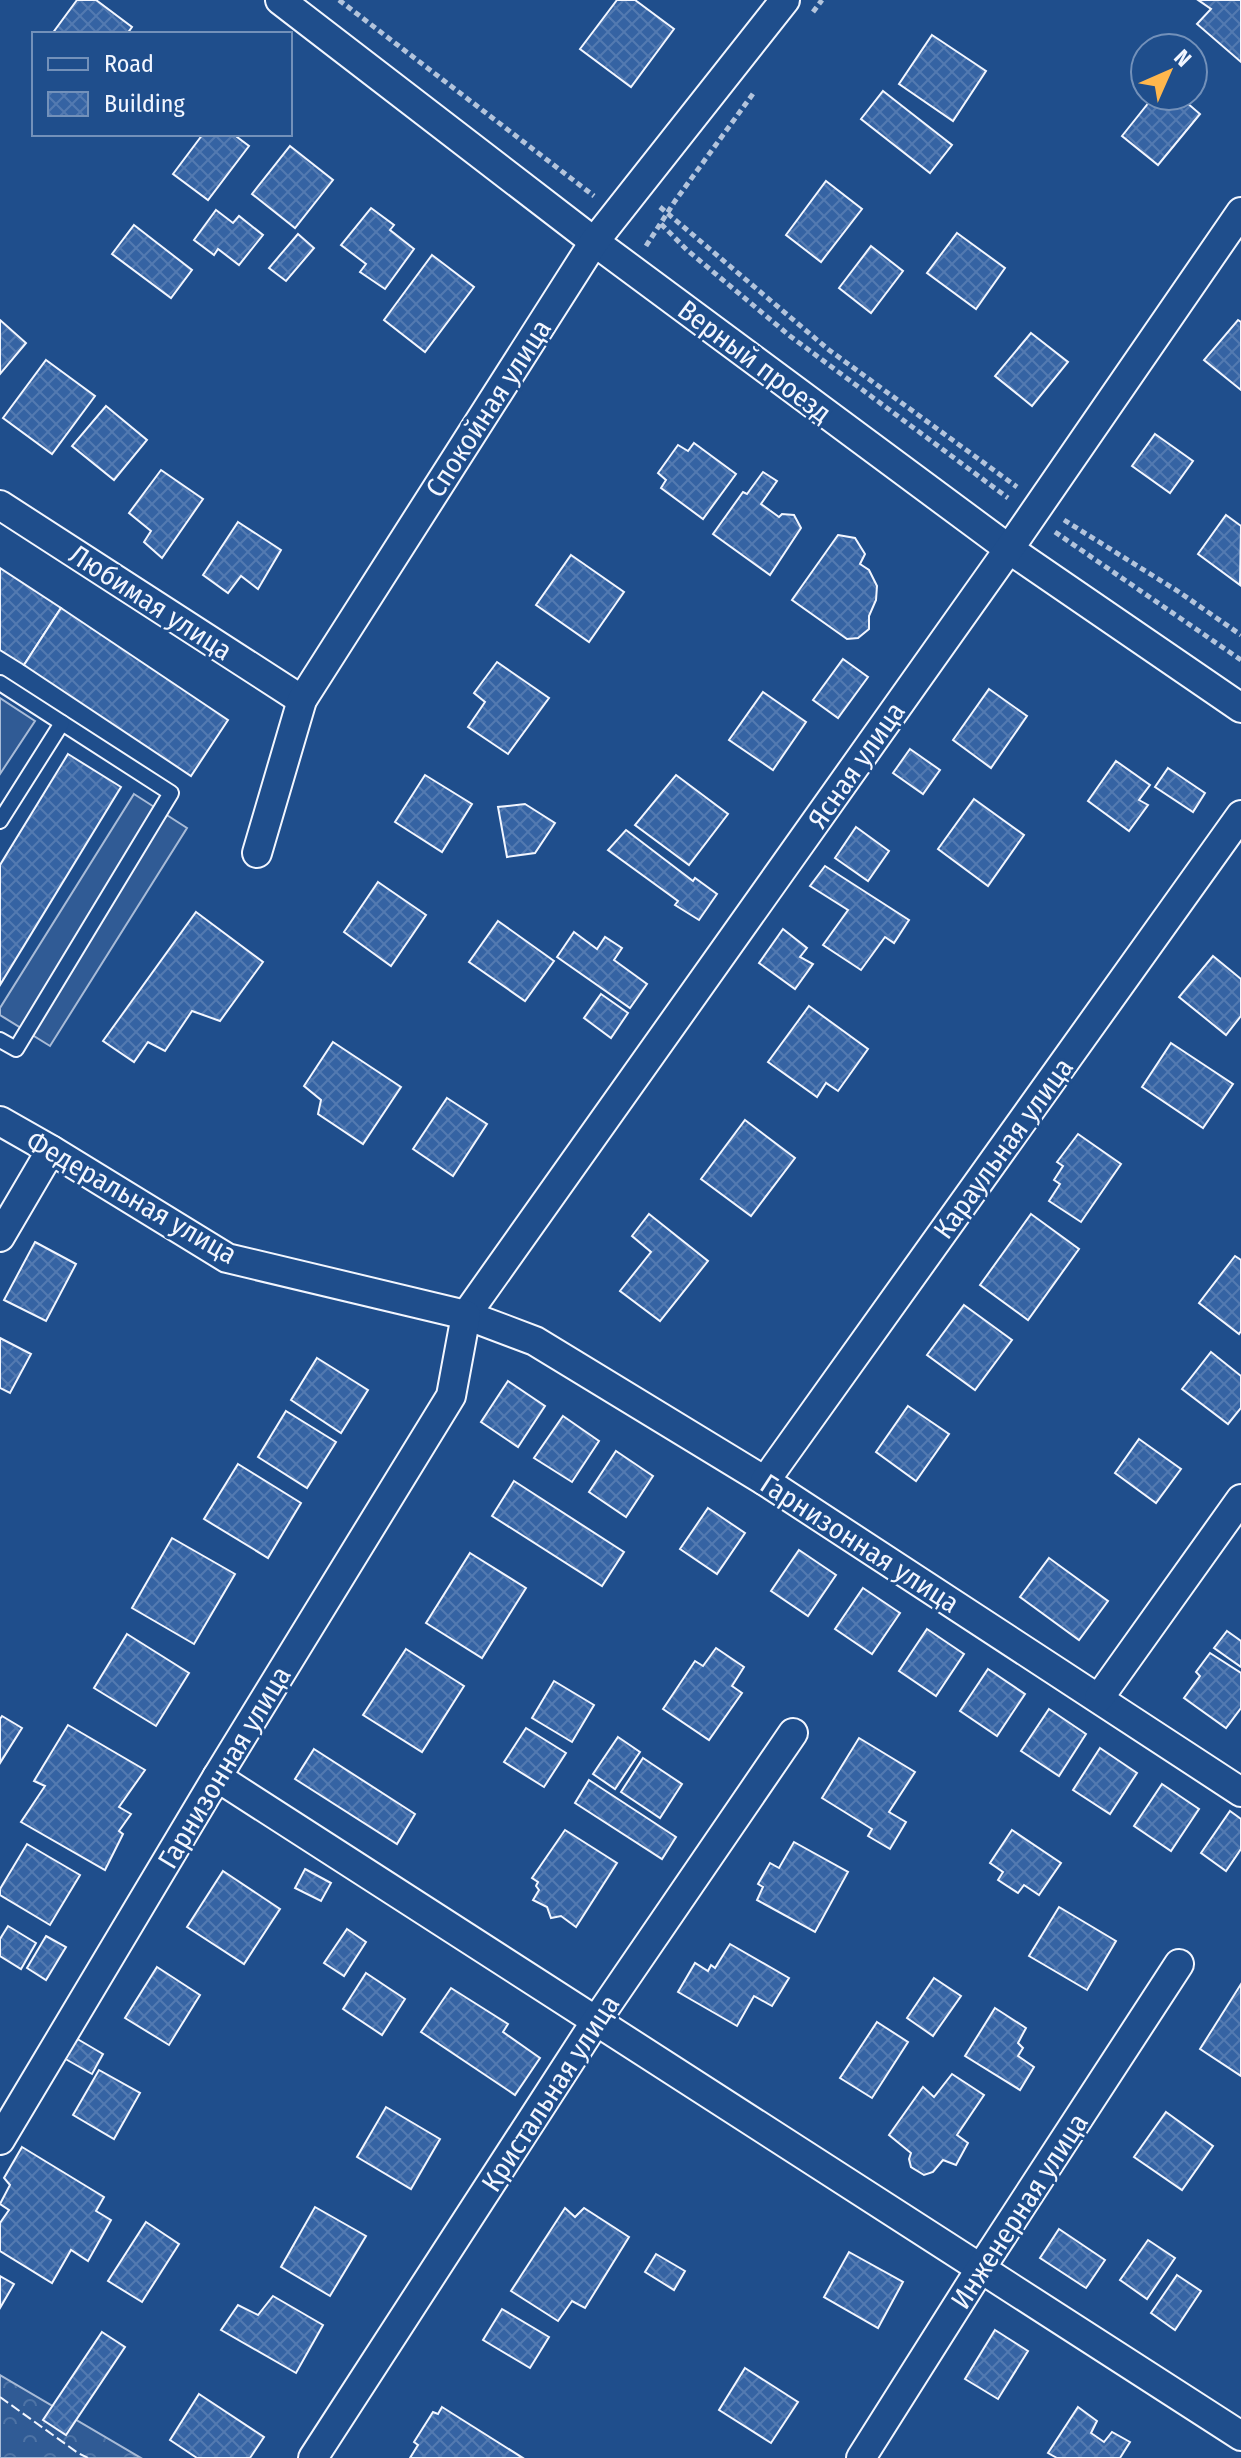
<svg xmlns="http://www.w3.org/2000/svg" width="1241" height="2458" font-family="'Fira Sans Condensed',sans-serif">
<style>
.forest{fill:url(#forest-crowns);stroke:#a8bbd7;stroke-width:2}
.built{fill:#305b95;stroke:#a8bbd7;stroke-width:2}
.building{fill:url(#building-cross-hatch);stroke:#f2f6ff;stroke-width:2}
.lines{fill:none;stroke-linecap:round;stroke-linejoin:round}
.lane-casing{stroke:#f2f6ff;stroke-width:18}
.street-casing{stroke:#f2f6ff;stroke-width:32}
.path{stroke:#b3c4dc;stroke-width:5;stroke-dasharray:6 4;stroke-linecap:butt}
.lane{stroke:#1f4e8c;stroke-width:14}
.street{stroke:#1f4e8c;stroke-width:28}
.fence{stroke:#f2f6ff;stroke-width:2;stroke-dasharray:10 4;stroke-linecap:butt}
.labels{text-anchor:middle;stroke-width:6;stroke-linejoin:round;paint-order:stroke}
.street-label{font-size:28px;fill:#f2f6ff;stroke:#1f4e8c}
</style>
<defs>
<pattern id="forest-crowns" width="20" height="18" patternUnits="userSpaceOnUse" patternTransform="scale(2)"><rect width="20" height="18" fill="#305b95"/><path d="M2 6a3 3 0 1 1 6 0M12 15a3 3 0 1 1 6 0" fill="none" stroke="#4e73a5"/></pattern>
<pattern id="building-cross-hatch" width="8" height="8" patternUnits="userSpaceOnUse" patternTransform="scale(2)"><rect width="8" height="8" fill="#3563a3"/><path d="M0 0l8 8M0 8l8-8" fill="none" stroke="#537ab1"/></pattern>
</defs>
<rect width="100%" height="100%" fill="#1f4e8c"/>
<path class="forest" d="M0,2375L141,2458H0Z"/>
<g class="built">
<path d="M0,698L35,721L0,774Z"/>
<path d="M134,794L187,828L50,1046L0,1015V1008Z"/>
</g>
<g class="building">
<path d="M77,0H96L132,27L127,34H52Z"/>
<path d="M617,0H635L674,29L631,87L580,49Z"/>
<path d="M1198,0H1241V62L1197,24L1211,9Z"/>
<path d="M932,35L986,71L953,121L899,84Z"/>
<path d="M883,91L952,145L930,173L861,119Z"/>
<path d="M1154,96H1179L1200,114L1158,165L1122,136Z"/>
<path d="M203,134H233L249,146L208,200L173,174Z"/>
<path d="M290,146L333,180L295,228L252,194Z"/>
<path d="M826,181L862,209L821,262L786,235Z"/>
<path d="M371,208L394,225L390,230L414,249L385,289L360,272L366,264L341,245Z"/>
<path d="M216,210L233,223L239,216L263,235L239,265L218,249L214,255L194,240Z"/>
<path d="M134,225L192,270L171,298L112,254Z"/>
<path d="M957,233L1005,268L976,309L927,273Z"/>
<path d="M298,234L314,248L286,281L269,268Z"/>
<path d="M871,246L903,271L871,313L839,288Z"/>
<path d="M432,255L474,287L425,352L384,320Z"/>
<path d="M0,320L26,343L0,374Z"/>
<path d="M1238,320L1241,322V390L1204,360Z"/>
<path d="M1031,333L1068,362L1032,406L995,376Z"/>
<path d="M46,360L95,396L52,454L3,418Z"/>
<path d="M106,406L147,440L114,480L72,446Z"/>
<path d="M1155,434L1193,461L1170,493L1132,466Z"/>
<path d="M694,443L736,474L703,519L661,488L666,480L658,473L678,445L688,451Z"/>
<path d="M161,470L203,499L162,558L144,542L151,531L129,513Z"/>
<path d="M763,472L777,481L761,504L779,517L782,514L794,515L801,528L770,575L713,534L743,492L747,494Z"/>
<path d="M1226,515L1241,526L1240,585L1198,554Z"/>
<path d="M238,522L281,550L258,589L241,576L228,593L203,575Z"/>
<path d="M838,535L855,538L865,554L860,564L869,570L877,586L876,600L869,616V629L858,638L847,639L792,600Z"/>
<path d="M571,555L624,592L589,642L536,605Z"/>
<path d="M0,568L61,608L24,665L0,650Z"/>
<path d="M61,608L228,720L191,776L24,665Z"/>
<path d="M843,659L868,677L838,718L813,700Z"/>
<path d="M497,662L549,698L508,754L468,727L485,702L474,693Z"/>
<path d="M989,689L1027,716L991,768L953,740Z"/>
<path d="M763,692L806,722L773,770L729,740Z"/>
<path d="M910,749L940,770L923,794L893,773Z"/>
<path d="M68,754L121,787L0,985V865Z"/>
<path d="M1116,761L1150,785L1139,800L1148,805L1129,831L1088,801Z"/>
<path d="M1168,768L1205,793L1193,812L1155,787Z"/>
<path d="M425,775L472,804L442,852L395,822Z"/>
<path d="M676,775L728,814L689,865L635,825Z"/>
<path d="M974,799L1024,835L988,886L938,849Z"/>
<path d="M525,804L555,823L535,853L507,857L498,807Z"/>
<path d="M856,827L889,851L868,881L835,858Z"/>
<path d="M626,830L693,881L695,878L717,894L699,920L675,905L678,901L608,850Z"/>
<path d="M825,866L909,920L894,943L885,937L861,970L823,945L848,910L810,886Z"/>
<path d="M378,882L426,915L391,966L344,932Z"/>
<path d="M196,912L263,962L220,1021L192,1011L165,1051L148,1042L134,1062L103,1041Z"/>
<path d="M498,921L554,961L525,1001L469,962Z"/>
<path d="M783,929L807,948L800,957L813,964L795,989L759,963Z"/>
<path d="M574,932L597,949L605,937L622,948L614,960L647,984L630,1008L557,957Z"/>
<path d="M1213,956L1241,979V1016L1226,1035L1179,997Z"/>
<path d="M601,994L628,1013L611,1038L584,1018Z"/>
<path d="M809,1006L868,1049L838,1091L826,1083L817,1097L768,1062Z"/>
<path d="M333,1042L401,1087L363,1144L318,1114L321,1100L304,1086Z"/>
<path d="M1171,1043L1233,1084L1203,1128L1142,1087Z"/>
<path d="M447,1098L487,1124L453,1176L413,1149Z"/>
<path d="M745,1120L795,1158L751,1216L701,1179Z"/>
<path d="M1078,1134L1121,1164L1081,1222L1049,1201L1060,1184L1054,1180L1063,1166L1057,1162Z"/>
<path d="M649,1214L708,1261L660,1321L620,1291L651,1252L632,1236Z"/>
<path d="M1031,1214L1079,1249L1028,1320L980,1285Z"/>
<path d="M35,1242L76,1264L46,1321L4,1300Z"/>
<path d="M1235,1256L1241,1260V1331L1239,1334L1199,1303Z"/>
<path d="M964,1305L1012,1340L975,1390L927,1355Z"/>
<path d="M0,1338L31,1354L10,1393L0,1388Z"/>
<path d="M1211,1352L1241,1376V1408L1228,1424L1182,1389Z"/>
<path d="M317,1358L368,1390L341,1433L291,1400Z"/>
<path d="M508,1381L545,1406L518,1447L481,1422Z"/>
<path d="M908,1406L949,1434L916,1481L876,1452Z"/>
<path d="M286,1411L336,1442L307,1488L258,1457Z"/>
<path d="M563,1416L599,1441L572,1482L534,1458Z"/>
<path d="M1139,1439L1181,1469L1156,1503L1115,1473Z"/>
<path d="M616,1451L653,1476L626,1517L589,1492Z"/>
<path d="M238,1464L301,1503L268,1558L204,1519Z"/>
<path d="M514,1481L624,1552L602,1586L492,1516Z"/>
<path d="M708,1508L745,1533L717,1574L680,1549Z"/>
<path d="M172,1538L235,1574L194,1644L132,1608Z"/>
<path d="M799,1550L836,1575L808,1616L771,1591Z"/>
<path d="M470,1553L526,1588L482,1658L426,1623Z"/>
<path d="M1049,1558L1108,1601L1079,1640L1020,1597Z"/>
<path d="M863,1588L900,1613L872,1654L835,1629Z"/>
<path d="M927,1629L964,1654L936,1696L899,1671Z"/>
<path d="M1227,1631L1241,1641V1667L1214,1648Z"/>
<path d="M127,1634L189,1673L156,1726L94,1688Z"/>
<path d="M716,1648L744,1667L732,1686L742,1693L709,1740L663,1709L695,1661L703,1666Z"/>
<path d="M406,1649L464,1686L422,1752L363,1715Z"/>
<path d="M1210,1653L1241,1673V1708L1226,1728L1184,1698L1200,1676L1196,1672Z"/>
<path d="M988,1669L1025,1694L997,1736L960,1711Z"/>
<path d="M554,1681L594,1705L572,1742L532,1718Z"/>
<path d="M1049,1709L1086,1734L1059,1776L1021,1751Z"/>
<path d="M2,1716L22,1728L0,1763V1719Z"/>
<path d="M68,1725L145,1770L119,1807L131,1814L119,1831L123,1834L105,1870L21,1822L45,1786L34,1781Z"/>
<path d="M526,1728L566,1753L544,1787L504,1762Z"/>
<path d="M618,1737L640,1752L615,1789L593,1774Z"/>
<path d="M859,1738L915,1772L889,1812L906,1822L890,1849L868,1836L872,1829L822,1798Z"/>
<path d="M1100,1748L1137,1773L1110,1814L1073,1790Z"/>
<path d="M314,1749L415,1814L397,1844L295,1779Z"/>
<path d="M643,1758L682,1784L660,1818L621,1792Z"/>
<path d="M589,1780L676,1837L662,1859L575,1803Z"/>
<path d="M1162,1784L1199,1809L1171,1851L1134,1826Z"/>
<path d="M1230,1811L1241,1819V1849L1226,1871L1201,1853Z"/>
<path d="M565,1830L617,1863L576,1927L561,1916L551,1918L547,1907L533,1900L539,1890L536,1886L538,1882L532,1878Z"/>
<path d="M1012,1830L1061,1863L1039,1895L1024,1885L1018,1893L998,1880L1003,1872L990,1863Z"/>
<path d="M794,1842L848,1872L815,1932L757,1900L763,1887L758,1884L770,1863L779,1868Z"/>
<path d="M27,1844L80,1875L50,1925L0,1895V1889Z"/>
<path d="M305,1869L331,1883L321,1901L295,1888Z"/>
<path d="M223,1871L280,1909L244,1964L187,1927Z"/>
<path d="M1059,1907L1116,1941L1087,1990L1029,1956Z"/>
<path d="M8,1926L36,1943L21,1969L0,1956V1939Z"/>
<path d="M347,1929L366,1942L344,1976L324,1963Z"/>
<path d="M46,1936L66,1947L46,1980L27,1968Z"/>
<path d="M730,1944L789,1978L772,2006L754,1996L737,2026L678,1992L695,1963L708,1971L711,1965L715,1968Z"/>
<path d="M157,1967L200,1995L169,2045L125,2018Z"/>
<path d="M366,1973L405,1999L382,2035L343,2009Z"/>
<path d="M934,1978L961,1996L933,2036L907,2018Z"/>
<path d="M1241,1984V2076L1200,2049Z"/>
<path d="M451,1988L508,2024L503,2032L540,2058L515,2095L421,2032Z"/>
<path d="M995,2008L1026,2028L1018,2043L1023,2048L1018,2056L1034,2067L1020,2090L965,2056Z"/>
<path d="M877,2022L908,2042L872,2098L840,2078Z"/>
<path d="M74,2037L103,2054L92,2074L62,2057Z"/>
<path d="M99,2070L140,2093L114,2139L73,2115Z"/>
<path d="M952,2074L984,2095L957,2135L968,2143L956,2165L943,2160L933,2172L924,2175L911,2167L909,2159L911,2153L889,2135L923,2087L934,2097Z"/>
<path d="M386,2107L440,2139L411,2189L357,2157Z"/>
<path d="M1166,2112L1213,2146L1182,2190L1134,2157Z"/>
<path d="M22,2147L104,2197L96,2211L111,2220L88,2261L71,2250L52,2283L0,2251V2223L9,2210L0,2204L10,2185L4,2178Z"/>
<path d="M315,2207L366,2236L330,2296L281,2267Z"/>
<path d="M565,2208L575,2217L584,2208L629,2237L585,2308L572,2301L558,2321L511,2291Z"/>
<path d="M146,2222L179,2244L142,2302L108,2281Z"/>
<path d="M1059,2229L1105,2260L1086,2288L1040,2258Z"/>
<path d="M1148,2240L1175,2258L1147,2299L1120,2280Z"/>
<path d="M849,2252L903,2282L878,2328L824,2297Z"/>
<path d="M656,2254L685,2271L674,2290L645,2272Z"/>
<path d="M1177,2275L1201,2291L1175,2330L1151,2313Z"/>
<path d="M0,2276L14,2284L0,2308Z"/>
<path d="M273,2296L323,2325L296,2373L221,2330L238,2305L258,2315Z"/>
<path d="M502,2309L549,2337L530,2368L483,2340Z"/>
<path d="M995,2330L1028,2351L998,2399L965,2379Z"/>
<path d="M102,2332L125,2347L66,2435L43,2420Z"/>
<path d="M745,2368L798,2402L771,2443L719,2410Z"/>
<path d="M199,2394L264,2437L250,2458H197L170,2440Z"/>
<path d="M442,2407L523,2458H410L418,2445L414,2442L433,2412L438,2414Z"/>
<path d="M1078,2407L1097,2421L1091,2433L1104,2442L1112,2432L1130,2442L1120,2458H1057L1048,2453Z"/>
</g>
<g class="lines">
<defs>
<g id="lane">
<path d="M0,683L171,793L16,1049L0,1040"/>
<path d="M0,821L62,723"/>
</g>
<g id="street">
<path d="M280,0L588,237L1009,549L1241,708"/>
<path d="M1241,212L1009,549L466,1315L535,1341L765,1481L1241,1792"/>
<path d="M0,505L302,700"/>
<path d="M257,853L302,700L594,242L785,0"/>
<path d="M0,1121L51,1150L227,1258L466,1315L451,1396L217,1777L0,2140"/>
<path d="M0,1237L51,1150"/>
<path d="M765,1481L1241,815"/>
<path d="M1099,1698L1241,1499"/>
<path d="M217,1777L1241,2436"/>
<path d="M313,2458L596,2021L793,1733"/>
<path d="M861,2458L981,2268L1179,1964"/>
</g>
</defs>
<use href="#lane" class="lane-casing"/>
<use href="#street" class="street-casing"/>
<g class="path">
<path d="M339,0L594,196"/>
<path d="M813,12L822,0"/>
<path d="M660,207L829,350L1017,487"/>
<path d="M661,224L687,250L790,336L1008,498"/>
<path d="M646,246L675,201L755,91"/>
<path d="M1064,520L1179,592L1241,635"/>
<path d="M1055,532L1241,660"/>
</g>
<use href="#lane" class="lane"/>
<use href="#street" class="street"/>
<path class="fence" d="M0,2397L78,2453L88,2458"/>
</g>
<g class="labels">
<g class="street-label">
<text transform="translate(755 361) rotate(37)" y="10">Верный проезд</text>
<text transform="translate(488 408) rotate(-57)" y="10">Спокойная улица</text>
<text transform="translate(151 602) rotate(33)" y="10">Любимая улица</text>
<text transform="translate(856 765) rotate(-55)" y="10">Ясная улица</text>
<text transform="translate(1003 1148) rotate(-54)" y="10">Караульная улица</text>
<text transform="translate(132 1197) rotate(30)" y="10">Федеральная улица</text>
<text transform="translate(860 1543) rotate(33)" y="10">Гарнизонная улица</text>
<text transform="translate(224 1767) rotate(-59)" y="10">Гарнизонная улица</text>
<text transform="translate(550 2093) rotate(-57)" y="10">Кристальная улица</text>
<text transform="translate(1019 2211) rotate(-57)" y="10">Инженерная улица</text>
</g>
</g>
<rect x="32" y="32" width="260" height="104" fill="#1f4e8c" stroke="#7391ba" stroke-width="2"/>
<rect x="48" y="58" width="40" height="12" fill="#1f4e8c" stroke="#7391ba" stroke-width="2"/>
<text x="104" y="72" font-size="24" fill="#f2f6ff">Road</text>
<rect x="48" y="92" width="40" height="24" fill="url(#building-cross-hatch)" stroke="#7391ba" stroke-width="2"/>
<text x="104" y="112" font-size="24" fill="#f2f6ff">Building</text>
<g transform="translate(1169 72) rotate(45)"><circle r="38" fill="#1f4e8c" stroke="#7391ba" stroke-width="2"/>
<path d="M0-6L14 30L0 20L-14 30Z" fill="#ffb74d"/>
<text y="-12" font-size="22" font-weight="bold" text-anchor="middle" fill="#f2f6ff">N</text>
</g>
</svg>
